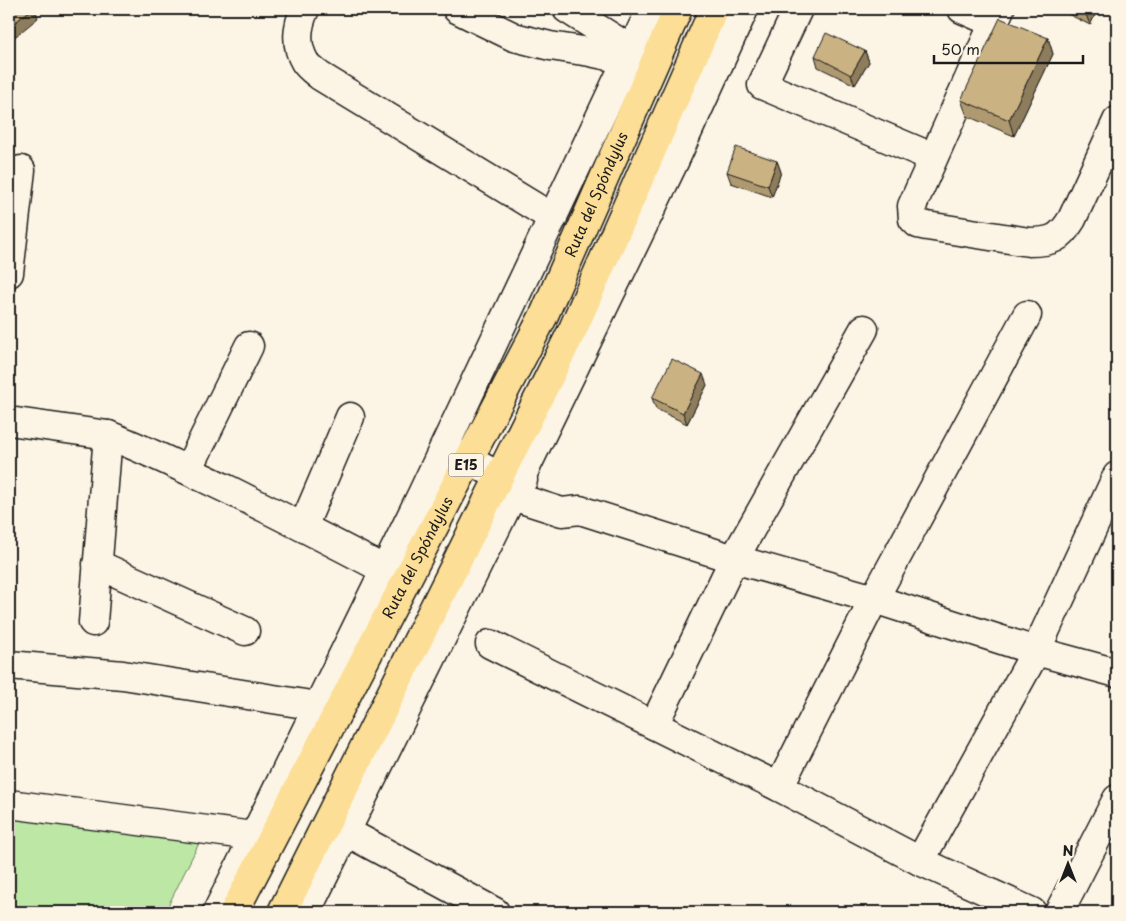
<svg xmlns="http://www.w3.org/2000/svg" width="1126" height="921" font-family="'Playpen Sans',sans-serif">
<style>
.park{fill:#bce7a4;stroke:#6c8260}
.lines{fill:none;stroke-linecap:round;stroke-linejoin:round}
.minor-casing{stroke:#1c1c1c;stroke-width:31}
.highway-casing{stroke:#1c1c1c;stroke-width:31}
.minor{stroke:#fcf5e5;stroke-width:28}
.highway{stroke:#fcde96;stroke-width:28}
.wall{fill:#af9970;stroke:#1c1c1c}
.shaded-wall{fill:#8e7d5b;stroke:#1c1c1c}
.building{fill:#cbb282;stroke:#1c1c1c}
.labels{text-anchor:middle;stroke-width:5;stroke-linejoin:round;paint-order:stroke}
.shield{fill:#fcf5e5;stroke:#5f5d58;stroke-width:1}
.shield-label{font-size:14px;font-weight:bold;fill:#1c1c1c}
.street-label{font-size:15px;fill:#1c1c1c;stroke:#fcf5e5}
</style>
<rect width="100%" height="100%" fill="#fcf5e5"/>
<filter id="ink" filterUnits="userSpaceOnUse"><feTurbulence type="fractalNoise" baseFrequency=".02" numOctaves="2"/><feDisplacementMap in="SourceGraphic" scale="10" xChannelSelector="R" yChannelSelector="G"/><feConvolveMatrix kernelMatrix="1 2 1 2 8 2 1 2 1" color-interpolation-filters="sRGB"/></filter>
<g filter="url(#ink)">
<path class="park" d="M9,794L211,819L165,912H9Z"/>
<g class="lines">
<defs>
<g id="minor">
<path d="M305,9C297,26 295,45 305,62C308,67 315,72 320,76L553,218"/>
<path d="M457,9L514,37L550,46L590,52L628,60"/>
<path d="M567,9L632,50"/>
<path d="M798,9L762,85L932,157"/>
<path d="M962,9L994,23"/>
<path d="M1000,9L912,206L913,219L918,224L927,226L1029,242C1052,242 1060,239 1072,219L1117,121"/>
<path d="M9,273L21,170"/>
<path d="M9,421L108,435C149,451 189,471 229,490C281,516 333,542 385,570"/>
<path d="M448,449L499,476L523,480"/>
<path d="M188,470L249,346"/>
<path d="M503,482L512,496L562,512L580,510L734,559L874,599L1036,651L1117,673"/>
<path d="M303,527L350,417"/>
<path d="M97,564L245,631"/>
<path d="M93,622L108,435"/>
<path d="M490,644L779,787L920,861L1032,912"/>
<path d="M9,665L123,675L317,706"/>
<path d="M654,725L734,559L864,329"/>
<path d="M779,787L874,599L1027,315"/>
<path d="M9,804L253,836"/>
<path d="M345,831L495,912"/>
<path d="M920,861L1036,651L1117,476"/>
<path d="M217,912L421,496L651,9"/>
<path d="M306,912L512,496L674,162L744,9"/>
<path d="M1059,912L1117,799"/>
</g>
<g id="highway">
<path id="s1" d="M234,912L544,315L678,9"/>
<path d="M282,912L573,329L714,9"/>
</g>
</defs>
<use href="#minor" class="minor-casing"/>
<use href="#highway" class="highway-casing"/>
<use href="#minor" class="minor"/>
<use href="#highway" class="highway"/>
</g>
<g class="wall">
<path d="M1058,9H1098L1090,25Z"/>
<path d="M1048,38L1053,54L1014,136L967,116L961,100Z"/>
<path d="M865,51L869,62L855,85L818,67L815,56Z"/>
<path d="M777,161L781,172L772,197L731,183L727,172Z"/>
<path d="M707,385L687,424L656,409L652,398Z"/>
</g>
<g class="shaded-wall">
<path d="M32,9H35L38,18L11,40L9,35V27Z"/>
<path d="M1084,9H1098L1090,25Z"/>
<path d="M1048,38L1053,54L1014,136L1009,120Z"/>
<path d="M865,51L869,62L855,85L851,75Z"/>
<path d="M777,161L781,172L772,197L768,186Z"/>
<path d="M703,374L707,385L687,424L683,413Z"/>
</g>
<g class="building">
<path d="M9,9H32L9,27Z"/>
<path d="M1000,18L1048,38L1009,120L961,100Z"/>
<path d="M826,33L865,51L851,75L815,56Z"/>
<path d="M736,147L777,161L768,186L727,172Z"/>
<path d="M672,359L703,374L683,413L652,398Z"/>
</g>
</g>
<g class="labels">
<rect class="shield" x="448.5" y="453.5" width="35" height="23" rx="4"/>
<g class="shield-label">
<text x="466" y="470">E15</text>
</g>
<g class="street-label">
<text dy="5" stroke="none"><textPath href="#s1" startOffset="804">Ruta del Spóndylus</textPath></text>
<text dy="5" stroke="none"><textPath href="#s1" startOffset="399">Ruta del Spóndylus</textPath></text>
</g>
</g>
<rect width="1126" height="921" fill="none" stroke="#fcf5e5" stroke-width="30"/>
<rect x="15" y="15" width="1096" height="891" fill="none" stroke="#1c1c1c" stroke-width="2" filter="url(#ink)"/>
<g transform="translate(1068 864)" stroke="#fcf5e5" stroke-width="4" paint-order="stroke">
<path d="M0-4L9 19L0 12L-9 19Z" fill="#1c1c1c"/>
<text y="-8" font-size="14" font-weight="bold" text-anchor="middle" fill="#1c1c1c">N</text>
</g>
<path d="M934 55v8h149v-8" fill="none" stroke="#1c1c1c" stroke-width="2.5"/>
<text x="941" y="55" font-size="15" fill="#1c1c1c" stroke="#fcf5e5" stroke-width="4" paint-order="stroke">50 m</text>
</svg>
